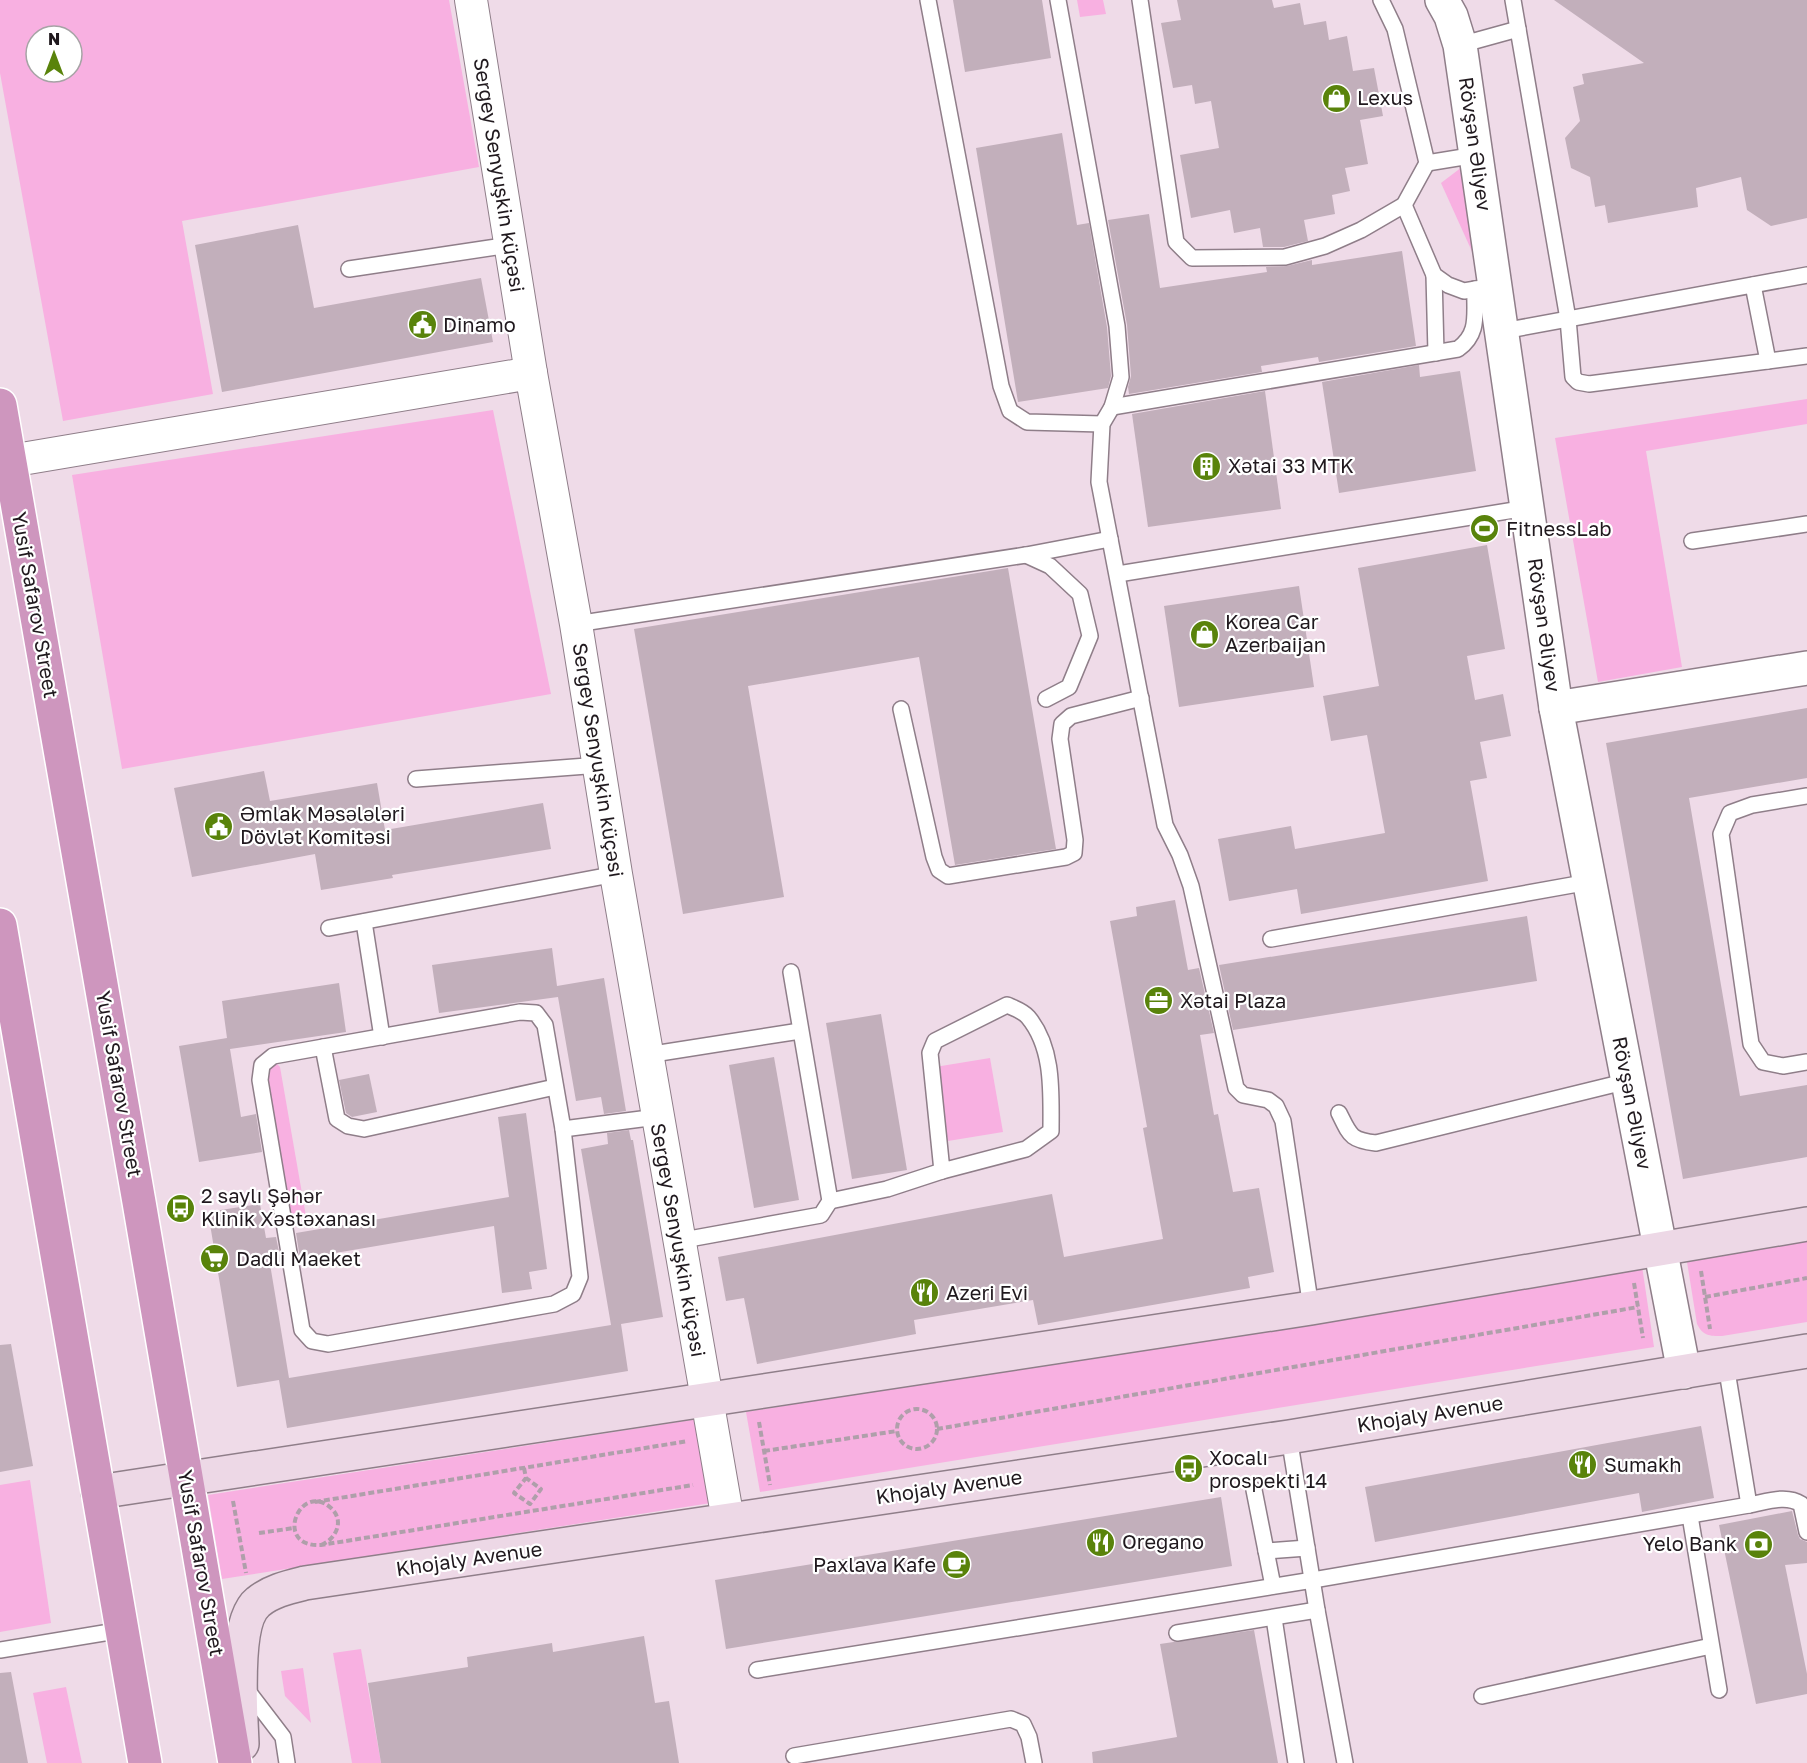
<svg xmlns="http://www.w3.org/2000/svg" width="1807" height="1763" font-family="'Golos Text',sans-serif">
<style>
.green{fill:#f8b0e1;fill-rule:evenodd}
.building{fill:#c2afbb}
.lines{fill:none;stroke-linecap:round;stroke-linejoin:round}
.service-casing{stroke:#8f7e89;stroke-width:18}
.minor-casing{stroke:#8f7e89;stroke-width:34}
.tertiary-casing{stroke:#8f7e89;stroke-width:36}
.secondary-casing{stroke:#8f7e89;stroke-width:36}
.trunk-casing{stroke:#fff;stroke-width:36}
.path{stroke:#af9faa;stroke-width:4;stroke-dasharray:6 3;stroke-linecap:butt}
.service{stroke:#fff;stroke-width:15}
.minor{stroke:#fff;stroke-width:32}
.tertiary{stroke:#fff;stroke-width:33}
.secondary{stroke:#edd8e6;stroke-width:33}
.trunk{stroke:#ce96be;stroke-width:33}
.labels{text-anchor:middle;stroke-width:4.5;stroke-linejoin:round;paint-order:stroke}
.poi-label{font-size:20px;fill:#20191e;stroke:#fff;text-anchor:start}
.street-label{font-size:20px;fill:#20191e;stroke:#fff}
</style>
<rect width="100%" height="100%" fill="#efdbe8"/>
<g class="green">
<path d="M0,0H449L479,167L182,221L213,394L63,421L0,73ZM36,36H72V72H36Z"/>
<path d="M1077,0H1103L1106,14L1080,17Z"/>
<path d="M1462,167L1479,267L1441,183Z"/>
<path d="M1807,399V424L1646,451L1682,667L1598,682L1555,438Z"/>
<path d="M493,410L551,694L122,769L72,475Z"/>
<path d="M990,1058L1003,1132L948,1141L935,1067Z"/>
<path d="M275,1062L280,1067L307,1222L291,1224L265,1077L268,1069Z"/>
<path d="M1807,1241V1322L1722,1336C1709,1336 1703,1336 1697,1324L1687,1262Z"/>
<path d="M1642,1266L1654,1347L760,1492L746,1412Z"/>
<path d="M698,1419L711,1503L222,1579L208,1495Z"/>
<path d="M30,1480L51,1623L0,1632V1485Z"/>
<path d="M361,1649L381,1763H352L333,1653Z"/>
<path d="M303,1668L311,1723L285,1696L281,1671Z"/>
<path d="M66,1687L82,1763H47L33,1693Z"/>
</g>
<g class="building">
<path d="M953,0H1042L1051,58L965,72Z"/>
<path d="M1177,0H1272L1274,8L1300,3L1304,25L1326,21L1329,40L1347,36L1353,71L1374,68L1383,116L1360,120L1368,164L1345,168L1350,191L1332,195L1335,214L1304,220L1308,241L1284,247H1263L1260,228L1234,233L1230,210L1191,218L1180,155L1219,148L1211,101L1195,104L1192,85L1173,88L1161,23L1181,20Z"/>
<path d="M1554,0H1807V218L1771,226L1747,210L1741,177L1696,188L1698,207L1608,223L1605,205L1595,207L1590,177L1571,168L1565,138L1580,121L1573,87L1584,84L1582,74L1644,63Z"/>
<path d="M1062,133L1077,225L1089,223L1107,327L1111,376L1108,388L1018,402L976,148Z"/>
<path d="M1149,214L1160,288L1267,272L1266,267L1287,266L1312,260V265L1402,251L1416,346L1319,362L1318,357L1261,366L1262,372L1129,394L1128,387L1131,376L1127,325L1108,220Z"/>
<path d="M298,225L314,308L481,278L493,342L222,392L195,245Z"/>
<path d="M1419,365L1420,377L1460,371L1476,471L1339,493L1322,382Z"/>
<path d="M1265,391L1281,509L1148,527L1132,414Z"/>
<path d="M1487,545L1505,649L1467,656L1475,700L1503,694L1511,736L1480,742L1487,778L1470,781L1488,881L1301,914L1297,889L1229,901L1218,839L1291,826L1295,849L1385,833L1367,735L1331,741L1323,696L1379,686L1358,568Z"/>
<path d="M1008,568L1056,849L955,865L919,657L748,686L784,897L683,914L634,629Z"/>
<path d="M1299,586L1314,687L1179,707L1164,606Z"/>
<path d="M1807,708V778L1689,798L1740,1096L1807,1085V1157L1683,1179L1606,743Z"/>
<path d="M264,771L270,801L377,783L385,830L543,803L551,849L392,875L393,878L321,890L315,854L192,877L174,788Z"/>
<path d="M1175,900L1188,970L1199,968L1214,1033L1200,1035L1214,1115L1218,1114L1233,1192L1259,1188L1274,1272L1248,1277L1250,1288L1038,1325L1033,1300L914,1320L916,1334L757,1364L744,1298L726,1301L718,1257L1052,1194L1064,1257L1163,1239L1143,1128L1147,1127L1110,921L1137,916L1136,907Z"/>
<path d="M1527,916L1537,981L1233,1030L1219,965Z"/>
<path d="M552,948L557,986L604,978L626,1111L604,1114L601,1097L576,1101L558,997L439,1013L432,965Z"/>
<path d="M339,983L346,1032L230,1049L241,1117L256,1114L262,1152L199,1162L179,1046L227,1038L222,1001Z"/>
<path d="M881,1014L907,1170L852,1179L826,1023Z"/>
<path d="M774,1057L799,1200L754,1208L729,1065Z"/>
<path d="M369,1074L377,1112L352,1117L346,1113L339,1080Z"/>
<path d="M526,1113L547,1269L529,1272L532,1289L502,1293L494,1226L300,1259L296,1233L509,1197L498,1117Z"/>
<path d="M629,1130L631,1140H633L663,1317L621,1324L628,1371L287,1428L279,1380L237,1387L208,1212L260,1204L266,1238L276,1237L281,1262L270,1264L289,1378L611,1325L581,1149L608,1144L607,1133Z"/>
<path d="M11,1344L33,1466L0,1472V1345Z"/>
<path d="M1701,1426L1714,1498L1642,1512L1639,1493L1375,1542L1365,1487Z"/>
<path d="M1221,1497L1232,1566L726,1649L715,1580Z"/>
<path d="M1792,1511L1798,1535L1800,1539L1807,1542V1563L1785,1565L1807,1674V1694L1756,1704L1719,1525Z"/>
<path d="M1254,1630L1278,1763H1093L1092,1752L1177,1737L1160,1644Z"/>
<path d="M644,1636L655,1703L669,1701L679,1763H381L368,1683L468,1667L467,1657L552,1643L553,1652Z"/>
<path d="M11,1672L28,1763H0V1673Z"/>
</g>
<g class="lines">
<defs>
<g id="service">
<path d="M928,0L1001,386L1010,411L1027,422L1102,424"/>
<path d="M1058,0L1117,326L1121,377L1112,407L1102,424L1099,482L1165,825L1180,855L1191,886L1236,1088L1243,1095L1268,1100L1276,1106L1283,1121L1311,1308"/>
<path d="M1140,0L1176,242L1192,258L1285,257L1325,246L1361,230L1404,205L1427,163L1395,29L1381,0"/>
<path d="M1513,0L1568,319L1573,377L1578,382L1589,384L1807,356"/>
<path d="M1460,45L1518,29"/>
<path d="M1427,163L1476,155"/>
<path d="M1404,205L1434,275L1448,285L1464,291L1482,288"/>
<path d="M349,269L510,245"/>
<path d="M1434,275L1436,353"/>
<path d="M1753,285L1768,361"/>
<path d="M1503,331L1807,275"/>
<path d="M1112,407L1458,349C1480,333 1474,314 1475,289"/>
<path d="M1692,541L1807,524"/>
<path d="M1026,555L1050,566L1080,594L1090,636L1069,687L1046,699"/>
<path d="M1118,574L1527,508"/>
<path d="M576,624L1026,555L1110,539"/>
<path d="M901,709L934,857L939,870L948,876L1066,857L1074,853L1075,840L1060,739L1062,724L1071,716L1141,698"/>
<path d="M416,779L600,765"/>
<path d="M1807,796L1752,805L1730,813L1721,834L1751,1044L1763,1062L1783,1066L1807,1062"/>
<path d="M364,922L382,1037"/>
<path d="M329,928L616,874"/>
<path d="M1271,939L1589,882"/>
<path d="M1007,1005C1014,1008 1023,1011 1028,1017C1054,1048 1051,1093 1051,1131L1026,1149L942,1171L930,1053L935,1041Z"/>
<path d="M520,1012L536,1013L545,1025L563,1129L580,1277L573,1294L554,1304L328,1344L312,1341L302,1330L260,1080L262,1065L273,1056Z"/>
<path d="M323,1047L337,1119L348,1126L364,1129L555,1087"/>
<path d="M647,1055L800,1031"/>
<path d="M1339,1113C1350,1135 1350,1140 1376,1143L1628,1081"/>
<path d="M563,1129L657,1117"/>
<path d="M830,1201L887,1189L942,1171"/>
<path d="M678,1241L821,1215L830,1201L791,972"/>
<path d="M1726,1365L1749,1505C1766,1502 1786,1494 1801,1504L1807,1532"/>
<path d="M1289,1437L1317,1610L1345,1763"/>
<path d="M1254,1490L1273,1586"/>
<path d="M1690,1516L1719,1690"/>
<path d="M1266,1551L1307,1548"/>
<path d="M1274,1618L1296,1763"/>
<path d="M1177,1633L1317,1610"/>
<path d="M0,1650L122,1630"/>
<path d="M757,1670L1313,1580L1749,1505"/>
<path d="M244,1686L283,1737L287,1763"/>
<path d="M1482,1696L1711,1646"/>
<path d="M794,1756L1011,1719L1023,1724L1029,1737L1034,1763"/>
</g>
<g id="minor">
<path d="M471,0L531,373L576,624L616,874L728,1520"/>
<path d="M10,461L531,373"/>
</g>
<g id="tertiary">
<path d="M1442,0L1451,16L1460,45L1556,708L1684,1372"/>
<path d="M1556,708L1807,668"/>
</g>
<g id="secondary">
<path d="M98,1492L1311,1308L1807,1224"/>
<path d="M242,1744C241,1712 233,1622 258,1602C271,1591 289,1587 305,1583L1289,1437L1807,1351"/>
</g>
<g id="trunk">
<path d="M0,405L139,1202L235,1763"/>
<path d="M0,925L145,1763"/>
</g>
</defs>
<use href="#service" class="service-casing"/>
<use href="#minor" class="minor-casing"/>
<use href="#tertiary" class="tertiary-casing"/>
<use href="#secondary" class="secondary-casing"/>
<use href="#trunk" class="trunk-casing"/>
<g class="path">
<path d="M1701,1271L1710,1329"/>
<path d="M1634,1283L1643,1338"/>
<path d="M1705,1297L1807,1278"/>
<circle cx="917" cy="1429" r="20"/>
<path d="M759,1422L770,1485"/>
<path d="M937,1429L1638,1307"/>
<path d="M764,1451L897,1431"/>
<path d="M524,1468L526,1478L514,1493L530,1504L541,1489L526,1478"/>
<path d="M233,1501L246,1573"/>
<path d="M315,1502L688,1441"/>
<path d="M259,1533L294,1528"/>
<path d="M321,1545C336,1539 345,1521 331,1508C300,1480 272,1548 321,1545L693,1485"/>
</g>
<use href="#service" class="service"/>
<use href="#minor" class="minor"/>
<use href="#tertiary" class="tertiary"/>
<use href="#secondary" class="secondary"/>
<use href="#trunk" class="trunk"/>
</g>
<defs>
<symbol id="shop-disc" viewBox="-11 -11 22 22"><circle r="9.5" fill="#59830b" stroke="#fff"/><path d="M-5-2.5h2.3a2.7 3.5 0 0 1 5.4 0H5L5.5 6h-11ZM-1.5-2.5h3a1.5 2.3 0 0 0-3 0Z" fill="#fff"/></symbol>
<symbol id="civic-disc" viewBox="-11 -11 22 22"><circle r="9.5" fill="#59830b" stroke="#fff"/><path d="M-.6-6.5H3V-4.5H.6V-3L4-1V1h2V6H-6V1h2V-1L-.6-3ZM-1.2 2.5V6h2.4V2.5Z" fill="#fff"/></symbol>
<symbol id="building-disc" viewBox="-11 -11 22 22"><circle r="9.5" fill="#59830b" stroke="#fff"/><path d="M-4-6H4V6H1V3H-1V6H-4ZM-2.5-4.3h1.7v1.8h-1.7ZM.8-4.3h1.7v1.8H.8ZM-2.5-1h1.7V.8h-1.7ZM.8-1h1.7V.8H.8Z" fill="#fff"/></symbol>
<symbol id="stadium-disc" viewBox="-11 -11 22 22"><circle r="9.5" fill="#59830b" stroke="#fff"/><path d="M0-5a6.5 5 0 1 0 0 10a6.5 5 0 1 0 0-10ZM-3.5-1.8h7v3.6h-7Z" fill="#fff"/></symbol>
<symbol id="office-disc" viewBox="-11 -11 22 22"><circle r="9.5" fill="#59830b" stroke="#fff"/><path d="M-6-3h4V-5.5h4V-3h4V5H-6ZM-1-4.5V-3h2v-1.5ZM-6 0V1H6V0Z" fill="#fff"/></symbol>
<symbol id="bus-disc" viewBox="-11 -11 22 22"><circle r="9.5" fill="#59830b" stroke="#fff"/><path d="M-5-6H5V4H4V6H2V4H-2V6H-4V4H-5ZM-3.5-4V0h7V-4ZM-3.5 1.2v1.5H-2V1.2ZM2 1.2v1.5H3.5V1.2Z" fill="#fff"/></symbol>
<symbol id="supermarket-disc" viewBox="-11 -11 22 22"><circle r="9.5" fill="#59830b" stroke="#fff"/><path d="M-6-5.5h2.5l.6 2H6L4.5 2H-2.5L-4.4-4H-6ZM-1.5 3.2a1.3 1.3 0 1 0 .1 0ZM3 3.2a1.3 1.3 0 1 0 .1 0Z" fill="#fff"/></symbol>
<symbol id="restaurant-disc" viewBox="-11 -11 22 22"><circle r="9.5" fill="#59830b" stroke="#fff"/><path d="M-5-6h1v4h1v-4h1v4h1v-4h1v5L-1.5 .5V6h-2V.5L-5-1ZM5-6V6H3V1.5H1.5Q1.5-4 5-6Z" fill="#fff"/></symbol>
<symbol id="bank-disc" viewBox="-11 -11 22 22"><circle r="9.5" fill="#59830b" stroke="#fff"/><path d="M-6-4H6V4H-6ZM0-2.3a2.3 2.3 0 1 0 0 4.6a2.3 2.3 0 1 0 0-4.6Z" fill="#fff"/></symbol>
<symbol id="cafe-disc" viewBox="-11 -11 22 22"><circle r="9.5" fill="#59830b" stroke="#fff"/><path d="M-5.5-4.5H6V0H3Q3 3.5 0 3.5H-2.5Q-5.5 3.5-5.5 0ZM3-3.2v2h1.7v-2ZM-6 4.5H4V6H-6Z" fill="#fff"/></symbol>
</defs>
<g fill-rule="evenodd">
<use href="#shop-disc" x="1320" y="82" width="33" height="33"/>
<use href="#civic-disc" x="406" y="308" width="33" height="33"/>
<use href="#building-disc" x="1190" y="450" width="33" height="33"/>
<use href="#stadium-disc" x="1468" y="512" width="33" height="33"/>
<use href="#shop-disc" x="1188" y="618" width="33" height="33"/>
<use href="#civic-disc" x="202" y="810" width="33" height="33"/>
<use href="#office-disc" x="1142" y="984" width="33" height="33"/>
<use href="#bus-disc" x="164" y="1192" width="33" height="33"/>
<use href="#supermarket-disc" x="198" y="1242" width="33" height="33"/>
<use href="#restaurant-disc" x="908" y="1276" width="33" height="33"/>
<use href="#restaurant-disc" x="1566" y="1448" width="33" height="33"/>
<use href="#bus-disc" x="1172" y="1452" width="33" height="33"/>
<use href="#restaurant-disc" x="1084" y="1526" width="33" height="33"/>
<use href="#bank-disc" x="1742" y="1528" width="33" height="33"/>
<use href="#cafe-disc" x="940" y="1548" width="33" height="33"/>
</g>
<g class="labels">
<g class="poi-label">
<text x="1357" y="105">Lexus</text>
<text x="443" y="332">Dinamo</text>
<text x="1228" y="473">Xətai 33 MTK</text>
<text x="1506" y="536">FitnessLab</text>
<text x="1225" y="629">Korea Car<tspan x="1225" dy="23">Azerbaijan</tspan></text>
<text x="240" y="821">Əmlak Məsələləri<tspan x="240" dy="23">Dövlət Komitəsi</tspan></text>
<text x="1180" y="1008">Xətai Plaza</text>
<text x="201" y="1203">2 saylı Şəhər<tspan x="201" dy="23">Klinik Xəstəxanası</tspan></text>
<text x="236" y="1266">Dadli Maeket</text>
<text x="946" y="1300">Azeri Evi</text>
<text x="1209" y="1465">Xocalı<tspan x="1209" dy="23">prospekti 14</tspan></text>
<text x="1604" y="1472">Sumakh</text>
<text x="1122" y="1549">Oregano</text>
<text x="1737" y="1551" text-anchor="end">Yelo Bank</text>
<text x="936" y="1572" text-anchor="end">Paxlava Kafe</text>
</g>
<g class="street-label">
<text transform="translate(1475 144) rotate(82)" y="7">Rövşən Əliyev</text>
<text transform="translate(499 175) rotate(81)" y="7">Sergey Senyuşkin küçəsi</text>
<text transform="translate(35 605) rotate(80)" y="7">Yusif Safarov Street</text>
<text transform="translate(1544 625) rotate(82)" y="7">Rövşən Əliyev</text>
<text transform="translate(598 760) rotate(81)" y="7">Sergey Senyuşkin küçəsi</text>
<text transform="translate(119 1084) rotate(80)" y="7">Yusif Safarov Street</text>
<text transform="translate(1632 1103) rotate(79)" y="7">Rövşən Əliyev</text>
<text transform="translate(678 1240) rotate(80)" y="7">Sergey Senyuşkin küçəsi</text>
<text transform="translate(1430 1414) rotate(-9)" y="7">Khojaly Avenue</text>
<text transform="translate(949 1487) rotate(-8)" y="7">Khojaly Avenue</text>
<text transform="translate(469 1559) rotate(-8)" y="7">Khojaly Avenue</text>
<text transform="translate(201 1563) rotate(80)" y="7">Yusif Safarov Street</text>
</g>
</g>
<g transform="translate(54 54)"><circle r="28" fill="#ffffff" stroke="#a6a3a5" stroke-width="1.5"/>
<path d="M0-4.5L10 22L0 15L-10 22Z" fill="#59830b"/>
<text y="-9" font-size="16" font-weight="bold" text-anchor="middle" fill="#20191e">N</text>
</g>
</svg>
